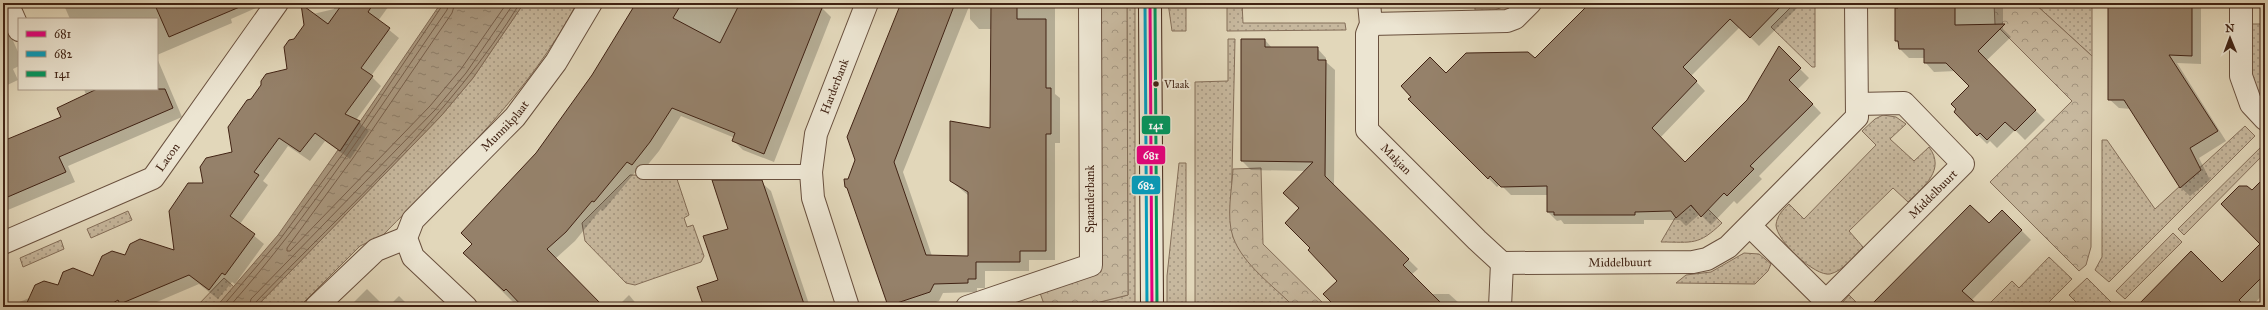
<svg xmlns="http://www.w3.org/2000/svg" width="2268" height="310" font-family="'IM FELL Great Primer',serif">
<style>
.grass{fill:url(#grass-dots);stroke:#846e59}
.forest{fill:url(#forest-crowns);stroke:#846e59}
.water{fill:url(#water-ripples);stroke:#816a56}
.shadow{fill:#0003;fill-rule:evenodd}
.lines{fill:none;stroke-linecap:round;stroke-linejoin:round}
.shore{stroke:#765e4b;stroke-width:1}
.building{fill:#95816a;stroke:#412314}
.lane-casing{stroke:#69503e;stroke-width:16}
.street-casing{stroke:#69503e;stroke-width:24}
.secondary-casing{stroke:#412314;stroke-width:24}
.lane{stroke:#ece5d2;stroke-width:14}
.street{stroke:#ece5d2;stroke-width:22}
.secondary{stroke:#ece5d2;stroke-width:22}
.bus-1-casing{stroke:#ece5d2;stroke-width:6}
.bus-2-casing{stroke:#ece5d2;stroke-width:6}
.bus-3-casing{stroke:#ece5d2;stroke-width:6}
.bus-1{stroke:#e5007d;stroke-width:3}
.bus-2{stroke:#069cbb;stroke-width:3}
.bus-3{stroke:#00965e;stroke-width:3}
.bus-dot{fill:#412314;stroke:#ece5d2;stroke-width:1.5}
.labels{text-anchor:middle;stroke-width:3.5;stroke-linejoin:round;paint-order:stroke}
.bus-label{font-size:11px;fill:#412314;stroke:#ece5d2;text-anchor:start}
.street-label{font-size:12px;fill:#412314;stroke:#ece5d2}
.line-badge{stroke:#ece5d2;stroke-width:1.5}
.badge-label{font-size:11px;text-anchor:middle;font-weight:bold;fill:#fff}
</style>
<defs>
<pattern id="grass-dots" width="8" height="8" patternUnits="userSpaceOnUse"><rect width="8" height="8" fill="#c7b89e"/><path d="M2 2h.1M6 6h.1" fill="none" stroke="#a39580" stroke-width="1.8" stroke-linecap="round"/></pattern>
<pattern id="forest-crowns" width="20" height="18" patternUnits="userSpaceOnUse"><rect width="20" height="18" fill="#c7b89e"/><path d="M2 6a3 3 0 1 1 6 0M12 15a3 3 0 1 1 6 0" fill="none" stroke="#a39580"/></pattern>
<pattern id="water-ripples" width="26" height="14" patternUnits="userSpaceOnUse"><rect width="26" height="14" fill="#ab9a82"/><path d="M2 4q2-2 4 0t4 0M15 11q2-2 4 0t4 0" fill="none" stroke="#8d7d69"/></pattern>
</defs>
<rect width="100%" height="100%" fill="#e2d7ba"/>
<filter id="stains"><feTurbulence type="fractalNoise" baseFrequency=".005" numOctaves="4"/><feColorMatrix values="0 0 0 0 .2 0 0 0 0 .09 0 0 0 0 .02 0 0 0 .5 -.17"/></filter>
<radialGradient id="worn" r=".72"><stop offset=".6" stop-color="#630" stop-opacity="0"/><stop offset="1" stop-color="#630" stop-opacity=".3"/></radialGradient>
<g class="grass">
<path d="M524,3H577C529,94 454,163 383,235L360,246L299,307H256L441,116L473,78Z"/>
<path d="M1127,3H1135V307H1087L1092,304L1128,295Z"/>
<path d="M1168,3H1186V31H1172Z"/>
<path d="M1227,3H1242L1243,23H1345L1346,30L1227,31Z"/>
<path d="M1475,3H1512L1495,10H1475Z"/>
<path d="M1795,3H1815V67H1812L1771,27Z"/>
<path d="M2034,3H2092V56Z"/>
<path d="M2252,24H2265V104C2244,86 2252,49 2252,24Z"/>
<path d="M1228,39H1235L1231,219L1233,237L1248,261L1294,307H1195V82L1228,81Z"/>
<path d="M1883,115L1896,117L1906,124L1890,139L1914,161L1929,147C1946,170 1924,186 1908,202L1893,188L1849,231L1863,247C1853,257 1843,271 1830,274C1815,277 1776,240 1776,225C1777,215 1783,210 1789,204L1804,219L1876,145L1862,131L1875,119Z"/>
<path d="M2245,126L2255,136L2109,282L2095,270L2102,257V140H2107L2155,209Z"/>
<path d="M2264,144L2265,153L2184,235L2178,229Z"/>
<path d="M1179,163H1186V307H1167V276Z"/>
<path d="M630,175L676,176L689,215L684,218L687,227L693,225L704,256L701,262L635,285L626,283L585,241L582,223Z"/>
<path d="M1690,205L1701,216L1708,209L1722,223C1698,246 1693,242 1661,242L1675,218Z"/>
<path d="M128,211L132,220L91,238L87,229Z"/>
<path d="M2173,233L2182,242L2125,299L2116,291Z"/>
<path d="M61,240L64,249L23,267L20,258Z"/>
<path d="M1744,253L1759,254L1771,264L1768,271L1755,284L1676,283L1686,275L1711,272Z"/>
<path d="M2049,257L2072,279L2044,307H1986L2012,281L2019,288Z"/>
<path d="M224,278L234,287L216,307H196Z"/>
<path d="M2087,278L2116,307H2081L2069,295Z"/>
<path d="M1849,295L1861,307H1848L1843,302Z"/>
</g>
<g class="forest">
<path d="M1101,3H1127L1128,295L1092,304L1087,307H1045L1040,293L1101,272Z"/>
<path d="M1994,3H2034L2092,56L2091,247L2086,265L2079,271L1990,182L2072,101L1995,24Z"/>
<path d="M1261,168L1263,244L1327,307H1294C1274,286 1243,265 1233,237C1226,217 1232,189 1233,169Z"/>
</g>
<path class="water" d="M441,3H524L473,78L441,116L256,307H216L278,235L338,150L340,151Z"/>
<g class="shadow">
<path d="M63,3H254L256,8L231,19L232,23L157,55V19H70Z"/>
<path d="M333,3H391L378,21L399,38L371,76L381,86L356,120L369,131L350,159L325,141L310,161L288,146L263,181L268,185L240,224L264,244L235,284L232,282L218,299L199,284L145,307H7L59,286L93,278L126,257L175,251L204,184L233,153L252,100L288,70L294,40L305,26L309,15L334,9Z"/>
<path d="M442,3H449L447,6Z"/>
<path d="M636,3H810L822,8L831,17L774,162L743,150L733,140L735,138L681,116L659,151L641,173L637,170L603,211L601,209L575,241L555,259L603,307H518L464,253L473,244L593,76Z"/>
<path d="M909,3H1060L1055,4V94L1060,98V143H1055V260H1029V271H985V288H977V292L943,293L939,301L921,307H890L848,180ZM970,4V19L979,29H992L991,130L951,181L969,196V257L932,256L903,172Z"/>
<path d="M1260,3H1315L1314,6L1262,5Z"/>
<path d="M1592,3L1801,4L1759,46L1740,27L1691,76L1705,91L1660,138L1685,163L1748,101L1779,48L1809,78L1798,89L1821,113L1759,176L1762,179L1737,204L1734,201L1711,225L1700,214L1686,226L1680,220H1644V224H1564L1561,220L1557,221L1548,212V195H1511L1500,184L1497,187L1409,99L1446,74L1535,59Z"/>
<path d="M1900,3H2003V29L2011,37L1986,61L2045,120L2025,140L2015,130L1997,148L1990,141L1987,144L1955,112L1970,86L1956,71L1934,72L1925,62V58H1909L1900,49V45L1896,41Z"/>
<path d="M2109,3H2201V64L2177,63L2226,141L2199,158L2210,180L2190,196L2180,187L2131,109L2119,108L2109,99Z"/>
<path d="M3,27L10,34L19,54V66L13,69L18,80L3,87Z"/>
<path d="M1265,40L1272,48H1317L1326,58V62L1335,70L1334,186L1418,269L1411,275L1430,294H1449L1459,303V307H1338V281L1312,248L1301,208L1306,171L1251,170L1242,161Z"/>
<path d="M157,58L182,117L68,166L75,182L3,212V142L62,117L86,95L84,89H157Z"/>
<path d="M2265,179V292L2254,304L2256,307H2152L2222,284L2261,244L2252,192Z"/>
<path d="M761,182L771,191L810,307H701L704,306L719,281L729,229Z"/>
<path d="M2002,211L2031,240L1965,307H1886L1989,225Z"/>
<path d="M367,289L385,307H349Z"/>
<path d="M629,295L639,307H617Z"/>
<path d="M399,296L410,307H388Z"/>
<path d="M650,305L652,307H644Z"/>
</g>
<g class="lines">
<g class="shore">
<path d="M455,3L452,13L353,158L287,248V251H290L430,106L461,69L507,3"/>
<path d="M222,307L281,238L344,152L444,3"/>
<path d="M229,307C311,215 377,111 447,10L449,3"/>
<path d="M249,307L251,299L435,110L466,73L514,3"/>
<path d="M254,307L255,303C347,207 450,117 520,3"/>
</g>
</g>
<g class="building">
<path d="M154,3H249L169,37Z"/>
<path d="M343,3H374L368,12L390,28L361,68L373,76L345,114L360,121L340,151L315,133L300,152L279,138L254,172L259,175L230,216L255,234L225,275L222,273L209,290L189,275L120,304L118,300L113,303L112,307H25L35,285L44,281L58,285L63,272L73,268L93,276L102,256L112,251L125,255L130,244L140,239L174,250L169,211L188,183H203L200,167L206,158L232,152L228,127L247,100L251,99L261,85V81L266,74L287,69L284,47L289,40L294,39L304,25L301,4L328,24Z"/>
<path d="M636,3H682L673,18L720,43L740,3H824L764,154L732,141L735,133L672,108L650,142L632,165L627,162L594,202L592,201L566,232L547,249L604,307H523L506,289L504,291L463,253L472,244L461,233L536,153L592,75Z"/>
<path d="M901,3H925L924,6H954L894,162L926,255L968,256V192L950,181V121L990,128L991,3H1017V19H1046V88H1051V134H1046V251H1020V262H976V279H968V283L934,284L930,292L888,306L847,188L845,187L844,179H848L855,160L847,137Z"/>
<path d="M1590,3H1784L1750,38L1730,19L1683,67L1697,81L1652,128L1685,162L1747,100L1779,46L1801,68L1789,80L1813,104L1750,166L1754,169L1727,196L1724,193L1701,217L1691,205L1676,218L1671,211L1635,212V215H1554V212H1547V186L1501,187L1490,176L1488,179L1408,99L1411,97L1401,86L1430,57L1446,73L1466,53L1528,52L1535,58Z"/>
<path d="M1898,3H1955V25L2005,24L1978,51L2036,110L2015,131L2005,122L1987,140L1980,133L1977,136L1954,112L1956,109L1951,104L1969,86L1946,63H1924V49H1899L1898,41H1895V8H1898Z"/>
<path d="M2108,3H2192V56L2169,55L2218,131L2190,148L2201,170L2180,188L2124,100H2108Z"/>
<path d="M1241,39H1265V47H1318V60H1326L1325,176L1409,259L1403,265L1445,307H1336L1323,294L1337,281L1308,250L1310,248L1285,223L1299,208L1283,193L1313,162L1241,161Z"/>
<path d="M97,89H165L173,108L59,157L66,172L3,199V141L61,117L57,108Z"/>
<path d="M2265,177V274L2239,300L2246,307H2136L2191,251L2222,282L2260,244L2221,204L2239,186H2247L2252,190Z"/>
<path d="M712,180H762L805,307H704L697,287L718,280L703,236L728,229Z"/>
<path d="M1970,205L1989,223L2002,210L2022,230L1962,291L1980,307H1869Z"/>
</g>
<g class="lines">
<defs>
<path id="lane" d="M643,172H811"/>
<g id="street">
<path d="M7,3L19,30"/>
<path id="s1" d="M1369,3L1371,24L1367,34V130L1477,240L1502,263"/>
<path d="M2241,3V76L2251,104L2265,119"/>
<path d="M1371,24L1507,21L1515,18L1530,3"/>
<path id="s2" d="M1750,226L1826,301L1963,164L1904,103L1857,104"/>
<path id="s3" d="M3,243L153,178L277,3"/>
<path id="s4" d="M1502,263L1693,262L1707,259L1728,247L1857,117L1856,3"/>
<path d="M316,307L376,250L406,238"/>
<path id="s5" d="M466,307L413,257L406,238L413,220L515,117L556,62L591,3"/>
<path id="s6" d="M848,307L813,198L811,172L816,134L867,3"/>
<path d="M967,307L1091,265L1090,3"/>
<path d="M1500,307L1502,263"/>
</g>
<path id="secondary" d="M1150,3L1152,307"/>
</defs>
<use href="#lane" class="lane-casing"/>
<use href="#street" class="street-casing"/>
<use href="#secondary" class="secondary-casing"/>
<use href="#lane" class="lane"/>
<use href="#street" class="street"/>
<use href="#secondary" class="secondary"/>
<defs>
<path id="bus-1" d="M1150,3L1152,307"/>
<path id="bus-2" d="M1145,3L1147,307"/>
<path id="bus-3" d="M1155,3L1157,307"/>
</defs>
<use href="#bus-1" class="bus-1-casing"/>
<use href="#bus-2" class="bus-2-casing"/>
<use href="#bus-3" class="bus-3-casing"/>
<use href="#bus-1" class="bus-1"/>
<use href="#bus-2" class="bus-2"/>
<use href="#bus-3" class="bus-3"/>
</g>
<circle class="bus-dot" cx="1156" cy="84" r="3.5"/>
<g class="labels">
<g class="bus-label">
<text x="1164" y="88">Vlaak</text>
</g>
<g class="street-label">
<text dy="4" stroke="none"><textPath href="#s6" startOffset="230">Harderbank</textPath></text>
<text dy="4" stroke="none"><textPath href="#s5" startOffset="244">Munnikplaat</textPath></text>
<text dy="4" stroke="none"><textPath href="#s3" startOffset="189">Lacon</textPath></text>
<text dy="4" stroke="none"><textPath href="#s1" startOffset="169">Makjan</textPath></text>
<text dy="4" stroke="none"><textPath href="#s2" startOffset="258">Middelbuurt</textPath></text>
<text transform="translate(1090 199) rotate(-90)" y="4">Spaanderbank</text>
<text dy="4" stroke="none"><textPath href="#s4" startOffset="118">Middelbuurt</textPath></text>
</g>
</g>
<g class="line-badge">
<rect x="1141" y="115" width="30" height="20" rx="4" fill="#00965e"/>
<rect x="1136" y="145" width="30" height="20" rx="4" fill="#e5007d"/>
<rect x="1131" y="175" width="30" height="20" rx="4" fill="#069cbb"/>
</g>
<g class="badge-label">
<text x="1156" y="129">141</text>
<text x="1151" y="159">681</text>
<text x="1146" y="189">682</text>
</g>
<rect width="2268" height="310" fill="none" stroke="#e2d7ba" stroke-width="16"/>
<rect x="4" y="4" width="2260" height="302" fill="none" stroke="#412314" stroke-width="2"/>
<rect x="8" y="8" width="2252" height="294" fill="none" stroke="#412314"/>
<rect x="18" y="18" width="140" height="72" fill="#ece5d2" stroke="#a89786"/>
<rect x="26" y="31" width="20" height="6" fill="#e5007d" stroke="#a89786"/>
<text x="54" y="38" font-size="12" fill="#412314">681</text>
<rect x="26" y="51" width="20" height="6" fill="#069cbb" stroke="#a89786"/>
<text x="54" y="58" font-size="12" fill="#412314">682</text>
<rect x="26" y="71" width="20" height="6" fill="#00965e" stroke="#a89786"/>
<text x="54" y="78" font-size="12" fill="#412314">141</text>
<g transform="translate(2230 38) rotate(359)" stroke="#ece5d2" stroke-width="3" paint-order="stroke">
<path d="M0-3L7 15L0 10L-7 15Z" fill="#412314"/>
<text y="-6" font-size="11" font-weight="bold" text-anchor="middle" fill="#412314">N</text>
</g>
<rect width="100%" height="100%" filter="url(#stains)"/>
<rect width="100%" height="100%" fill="url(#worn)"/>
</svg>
